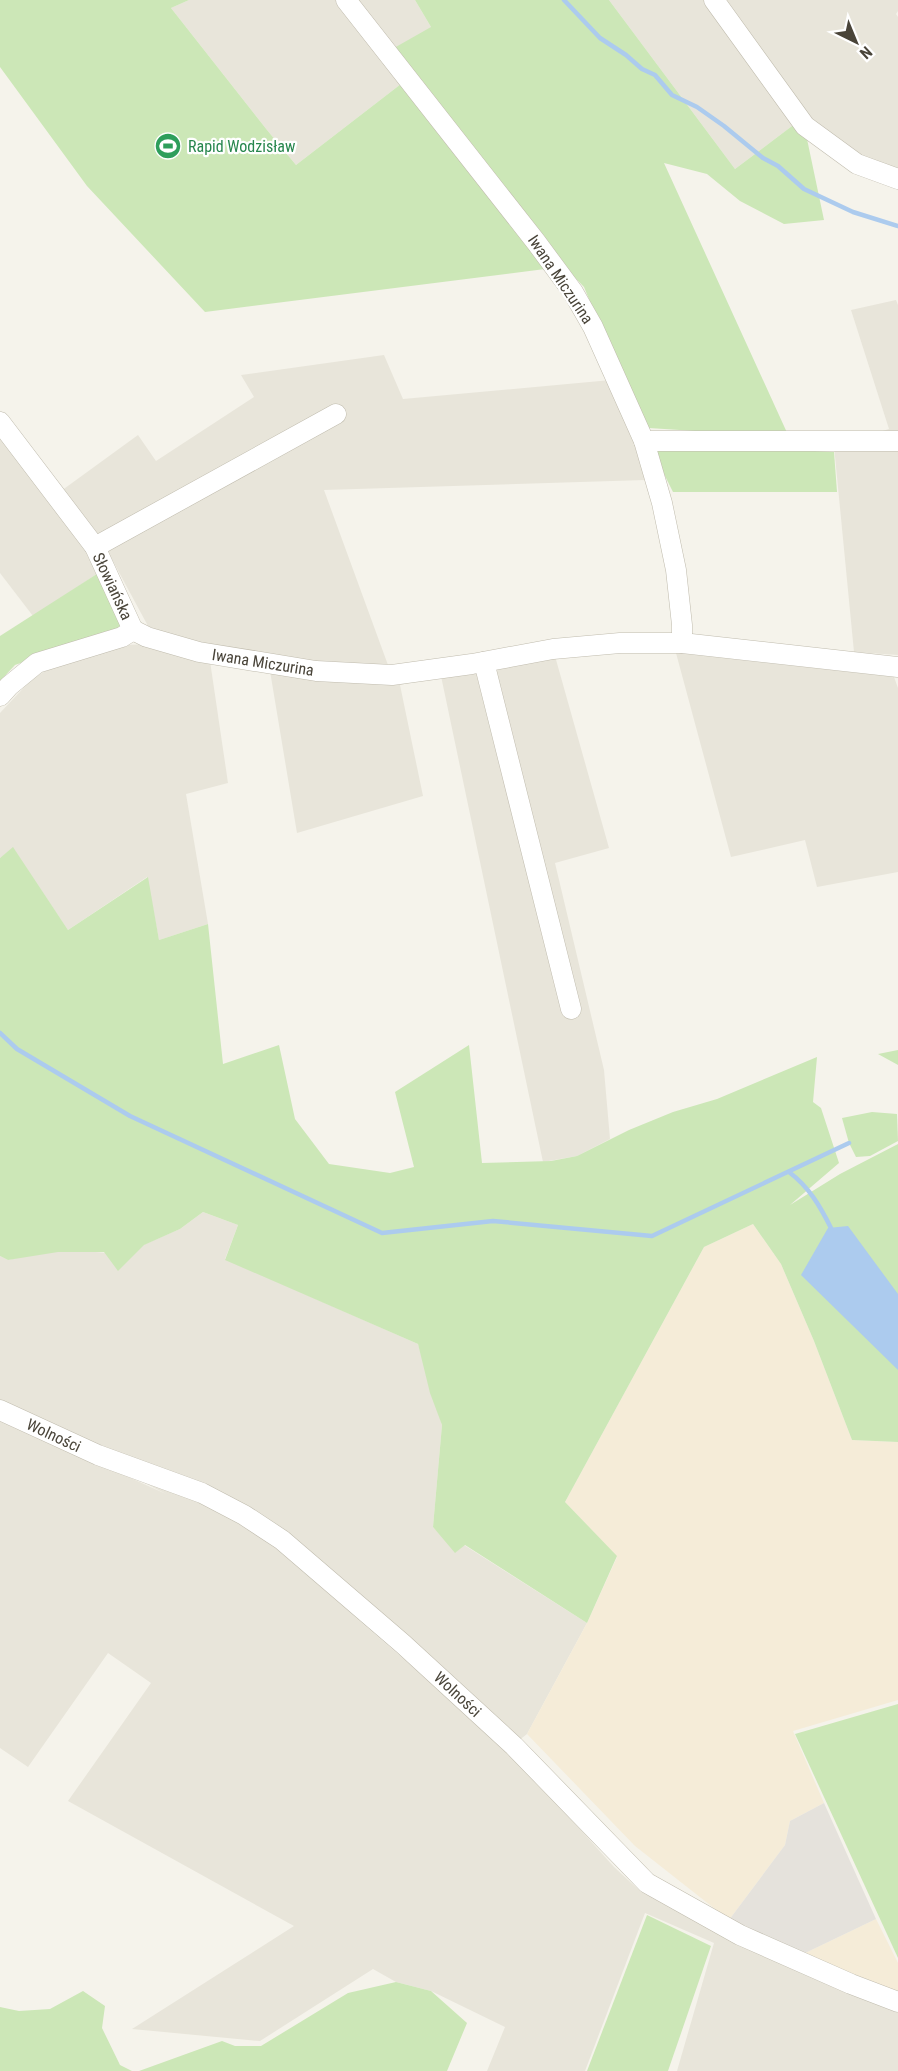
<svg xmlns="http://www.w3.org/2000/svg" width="898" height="2071" font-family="'Roboto Condensed',sans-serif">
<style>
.residential{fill:#e8e5da;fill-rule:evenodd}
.commercial{fill:#f5ecd8}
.industrial{fill:#e5e2dc}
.green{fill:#cce7b7}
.water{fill:#accbee}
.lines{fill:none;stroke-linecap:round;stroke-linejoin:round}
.stream{stroke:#accbee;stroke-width:4.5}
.minor-casing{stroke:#c0bcae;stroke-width:21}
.minor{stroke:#fff;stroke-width:20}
.labels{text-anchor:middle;stroke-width:4.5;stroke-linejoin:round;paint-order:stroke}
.leisure-label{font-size:16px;fill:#27864d;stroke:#fff;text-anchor:start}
.street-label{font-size:16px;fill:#494439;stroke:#fff}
</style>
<rect width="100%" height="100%" fill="#f5f3eb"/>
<g class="residential">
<path d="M189,0H415L431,27L414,74L296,165L267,130L171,8Z"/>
<path d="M609,0H898V11L896,14L898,17V184L796,123L735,169Z"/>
<path d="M896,300L898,305V655L854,652L834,446L889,429L851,310Z"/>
<path d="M384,355L403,399L611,380L627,417L645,480L324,490L388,665L553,649L609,848L555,863L604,1070L610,1139L577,1156L543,1162L441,676L400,685L423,796L297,833L268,659L204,652L148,626L101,539L61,491L138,435L156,461L254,397L241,375Z"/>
<path d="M0,435L46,493L100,572L33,616L0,573Z"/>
<path d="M153,644L210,661L228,783L186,794L208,924L159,940L147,877L68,930L13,848L0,858V713L32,679L52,667L122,645Z"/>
<path d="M676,653L894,677L898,688V872L817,887L805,840L731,857Z"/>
<path d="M203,1212L238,1225L225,1259L418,1344L442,1425L433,1527L456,1552L464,1545L587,1623L527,1734L508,1749L614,1867L641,1892L898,2013V2071H677L714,1943L645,1913L585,2071H487L505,2027L431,1991L396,1982L373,1969L260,2041L132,2029L294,1926L68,1801L151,1683L108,1653L28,1767L0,1748V1419L166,1494L0,1408V1256L8,1260L56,1249L122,1254L180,1229ZM347,1610L491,1731L502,1744Z"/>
</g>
<g class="commercial">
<path d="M753,1224L781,1264L814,1341L852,1440L898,1442V1700L793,1731L824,1803L790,1821L785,1845L729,1920L635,1846L527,1734L587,1623L617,1557L565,1502L704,1247Z"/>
<path d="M876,1919L898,1963V1995L801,1955Z"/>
</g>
<path class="industrial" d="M824,1803L876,1919L801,1955L729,1920L785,1845L790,1821Z"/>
<g class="green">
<path d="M0,0H189L171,8L267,130L296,165L401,84L545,269L205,312L87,186L0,67Z"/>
<path d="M415,0H609L735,169L796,123L807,139L824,220L784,224L740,201L707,174L664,163L789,437L649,428L640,423L584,287L558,260L394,48L431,27Z"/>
<path d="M661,443L834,452L837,492H673L654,454Z"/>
<path d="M100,572L125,626L15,665L0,681V636Z"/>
<path d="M13,847L68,930L148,877L159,940L208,924L223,1064L279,1045L295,1119L329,1164L390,1173L414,1167L395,1092L469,1045L482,1163L551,1161L577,1156L629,1130L673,1112L717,1099L817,1057L813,1102L821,1108L839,1163L790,1205L840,1174L898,1144V1442L852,1440L814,1341L781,1264L753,1224L704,1247L565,1502L617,1556L587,1623L465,1545L455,1553L433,1527L442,1425L430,1393L418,1344L225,1260L238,1225L203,1212L180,1229L144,1245L118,1271L104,1252H58L8,1260L0,1256V858Z"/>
<path d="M898,1050V1065L878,1054Z"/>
<path d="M872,1112L897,1114L898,1141L870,1156L856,1157L849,1143L842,1118Z"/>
<path d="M898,1704V1958L795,1734Z"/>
<path d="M647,1915L711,1946L668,2071H587Z"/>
<path d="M396,1982L431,1991L467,2023L447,2071H139L222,2041L235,2046H261L348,1993Z"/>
<path d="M83,1991L105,2006L102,2028L120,2065L132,2071H0V2007L19,2011L50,2009Z"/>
</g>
<path class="water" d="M848,1226L898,1294V1370L801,1275L828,1228Z"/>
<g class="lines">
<g class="stream">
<path d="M564,0L600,38L626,55L642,69L655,75L672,95L697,107L724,126L763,158L778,166L804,189L853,212L898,226"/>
<path d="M0,1033L17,1049L130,1116L382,1233L493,1221L652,1236L849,1143"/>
<path d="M789,1172C809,1187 820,1206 831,1228"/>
</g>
<defs>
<g id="minor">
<path d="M346,0L536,242L573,292L593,327L644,441L662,503L676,570L682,625V643"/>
<path d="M714,0L805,126L857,164L898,179"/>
<path d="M0,422L95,547L133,630"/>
<path d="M644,441H898"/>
<path d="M95,547L336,414"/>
<path d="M133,630L147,637L199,652L316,671L392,675L472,664L553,649L620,643H682L898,667"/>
<path d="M484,662L571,1009"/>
<path d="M0,696L9,686L37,663L122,637L133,630"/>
<path d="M0,1410L98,1455L202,1493L244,1515L282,1540L403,1644L514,1746L647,1883L740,1935L851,1984L898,2002"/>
</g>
</defs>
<use href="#minor" class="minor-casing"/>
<use href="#minor" class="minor"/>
</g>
<defs>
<symbol id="stadium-disc" viewBox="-11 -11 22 22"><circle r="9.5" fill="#2e9e5b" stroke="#fff"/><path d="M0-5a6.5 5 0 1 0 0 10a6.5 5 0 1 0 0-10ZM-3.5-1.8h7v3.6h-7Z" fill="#fff"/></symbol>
</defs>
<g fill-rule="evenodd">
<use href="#stadium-disc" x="153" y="131" width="30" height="30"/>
</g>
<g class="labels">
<g class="leisure-label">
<text x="188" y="152">Rapid Wodzisław</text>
</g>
<g class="street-label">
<text transform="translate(561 279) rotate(56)" y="6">Iwana Miczurina</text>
<text transform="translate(113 586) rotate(65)" y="6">Słowiańska</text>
<text transform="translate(263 662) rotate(9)" y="6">Iwana Miczurina</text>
<text transform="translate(54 1435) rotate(25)" y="6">Wolności</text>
<text transform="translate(458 1694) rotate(43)" y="6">Wolności</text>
</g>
</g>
<g transform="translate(856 42) rotate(137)" stroke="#ffffff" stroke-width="4.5" paint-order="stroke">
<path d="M0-4.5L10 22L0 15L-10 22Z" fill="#494439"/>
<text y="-9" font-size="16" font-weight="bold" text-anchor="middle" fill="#494439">N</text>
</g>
</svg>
